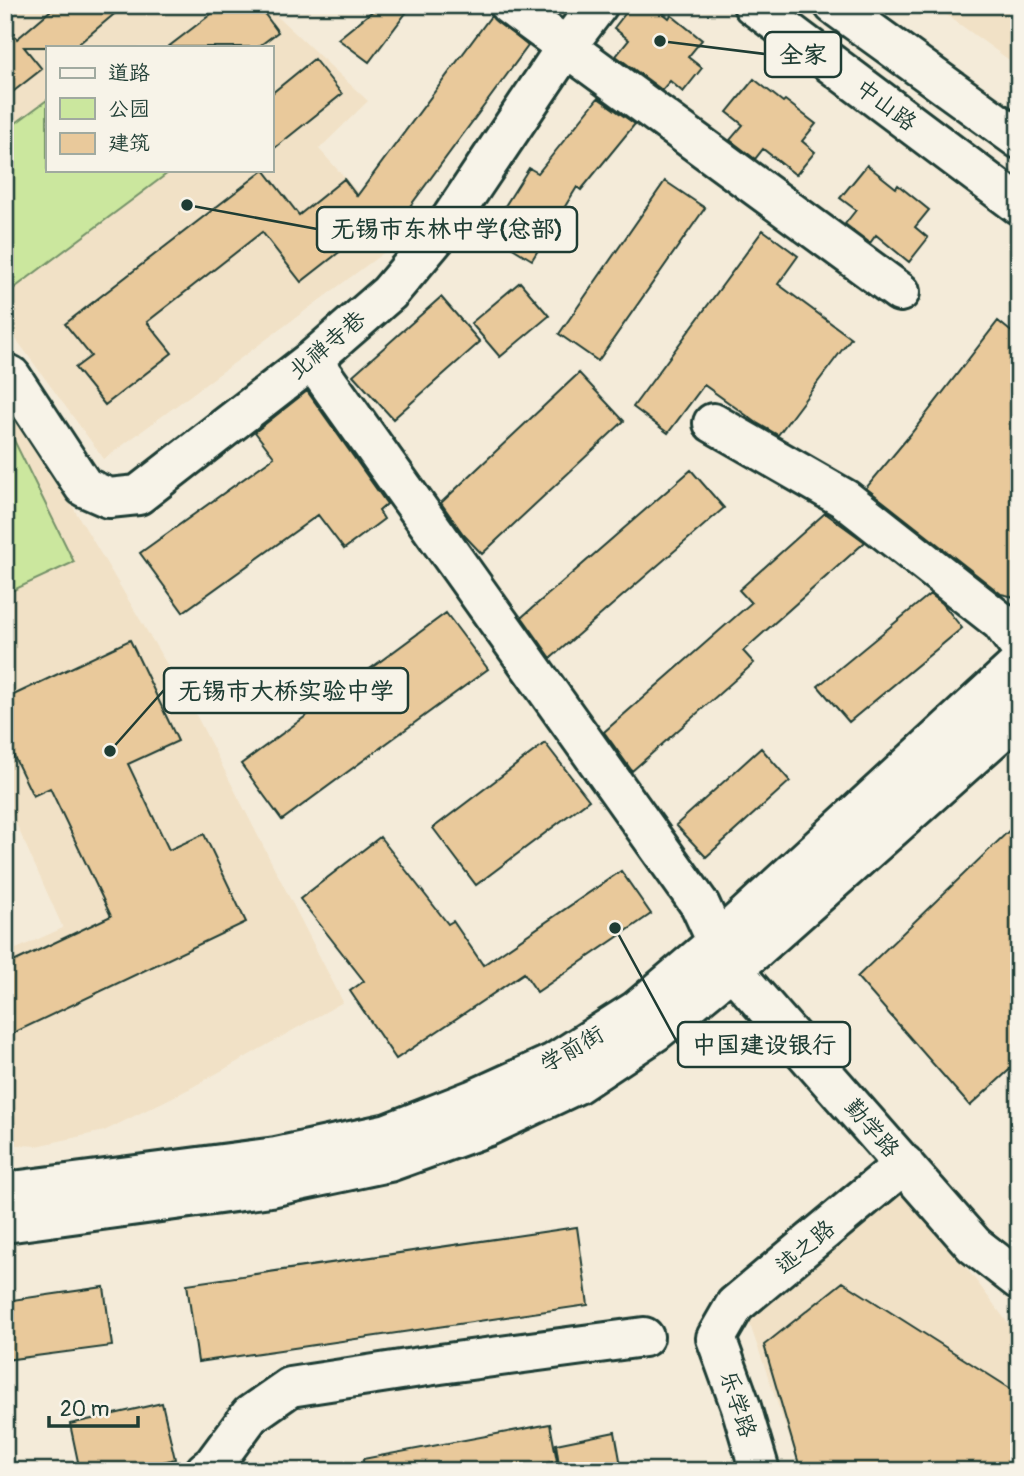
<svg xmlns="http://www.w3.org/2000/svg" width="1024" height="1476" viewBox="0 0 1024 1476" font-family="Pangolin,'LXGW WenKai TC',sans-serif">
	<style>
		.built { fill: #f1e1c6; fill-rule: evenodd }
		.green { fill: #cbe79e; stroke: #759269; stroke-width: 2 }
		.building { fill: #e9c99b; stroke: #1f3d34; stroke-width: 2 }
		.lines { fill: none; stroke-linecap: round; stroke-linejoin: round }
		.minor-casing { stroke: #1f3d34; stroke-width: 44 }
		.major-casing { stroke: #1f3d34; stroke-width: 44 }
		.minor { stroke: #f7f3e8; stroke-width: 38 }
		.major { stroke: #f7f3e8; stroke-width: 38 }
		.labels { text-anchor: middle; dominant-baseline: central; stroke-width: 5; stroke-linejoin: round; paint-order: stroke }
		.street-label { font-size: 23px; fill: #1f3d34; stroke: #f7f3e8 }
		.leader { fill: none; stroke: #1f3d34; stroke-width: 2.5 }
		.callout-dot { fill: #1f3d34; stroke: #f7f3e8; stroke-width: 2.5 }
		.callout { fill: #f7f3e8; stroke: #1f3d34; stroke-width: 2.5 }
		.callout-label { font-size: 24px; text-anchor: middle; font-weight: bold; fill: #1f3d34 }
	</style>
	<rect width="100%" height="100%" fill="#f4ebd9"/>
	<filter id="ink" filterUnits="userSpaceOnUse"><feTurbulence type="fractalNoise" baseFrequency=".0143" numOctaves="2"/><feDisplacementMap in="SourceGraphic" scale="14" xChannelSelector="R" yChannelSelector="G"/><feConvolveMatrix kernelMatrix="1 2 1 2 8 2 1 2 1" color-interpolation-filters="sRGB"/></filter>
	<g filter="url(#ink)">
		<path class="built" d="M21,5H265L368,101L319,149L401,240L104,459L5,324V18ZM47,47H271V170H47Z
			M933,5H1019V67Z
			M7,397L190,703L343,1002L189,1089L104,1131L37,1146L5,1144V954L63,928L5,799V398Z
			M906,1187L1019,1338V1471H801L749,1322Z"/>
		<path class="green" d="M47,100V170H172L5,295V131Z
			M5,422L74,562L5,594Z"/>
		<path class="building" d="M57,5H125L75,47H24L42,69L5,98V24L17,39Z
			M223,5H258L278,32L258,47H168Z
			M380,5H412L369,62L338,39Z
			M632,5H653L669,18L671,15L702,40L688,57L702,68L683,92L670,81L662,90L616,56L629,40L614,28Z
			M491,16L528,46L405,213L397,207L301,282L262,232L147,322L172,353L105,405L75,368L91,356L65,324L264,170L299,215L344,179L357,196Z
			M314,59L342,94L271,151V94Z
			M754,79L783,102L785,100L816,124L802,141L815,152L796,175L763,149L755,159L730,140L743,125L727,112Z
			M598,98L635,124L581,190L577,187L532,260L488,233L529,168L538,173Z
			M867,165L896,188L898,185L929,210L915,227L928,238L909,262L876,235L870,243L845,224L856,210L840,198Z
			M665,181L705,208L598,361L559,334Z
			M763,230L798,256L778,284L851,338L778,435L757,423L704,385L668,433L633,407Z
			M520,282L549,316L500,357L471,323Z
			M441,297L480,342L393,419L353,375Z
			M998,321L1019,338V598L1001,594L866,488L910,435Z
			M579,373L624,421L482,554L463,534L441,503Z
			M307,391L387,504L379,511L384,519L344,549L318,515L183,612L140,553L274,457L255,432Z
			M691,470L724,508L551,658L522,617Z
			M825,513L865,542L743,651L754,663L632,771L604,732L751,603L739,590Z
			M930,594L942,603L962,628L849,722L818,686Z
			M446,613L488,669L282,820L241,764Z
			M130,640L178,741L128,764L169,850L204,834L246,922L5,1037V966L111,916L50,788L33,796L5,738V699Z
			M545,743L589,800L476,885L433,828Z
			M761,748L790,781L706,857L676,825Z
			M1019,821V1061L970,1106L857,977Z
			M380,837L448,924L453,921L483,965L621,871L651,914L537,992L524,973L396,1059L350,991L364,981L300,899Z
			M577,1227L588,1305L198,1362L187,1284Z
			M843,1282L1019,1394V1471H801L764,1345Z
			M104,1287L112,1346L5,1360V1301Z
			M162,1403L175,1459L125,1471H80L70,1424Z
			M550,1424L557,1461L505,1471H364L363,1459Z
			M615,1432L622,1471H560L556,1444Z"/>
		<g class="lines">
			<g class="minor-casing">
				<path id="minor" d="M509,5L900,292
					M312,360L700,905L717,942L732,969L974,1245L1019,1280
					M5,373L11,376L84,487L109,498L138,495L312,360L389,293L448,223L566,47L598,5
					M713,423L845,499L1001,622L1019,646
					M205,1471L213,1465L250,1415L290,1387L440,1364L644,1337
					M760,1471L741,1407L716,1338L735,1305L904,1164"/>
			</g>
			<g class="major-casing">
				<path id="major" d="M753,5L1019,205
					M834,5L1019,139
					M5,1192L276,1157L388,1133L472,1100L554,1063L637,1010L717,942L1019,664
					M5,1223L271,1187L389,1162L486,1127L577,1084L655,1032L753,952L1019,715"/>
			</g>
			<use href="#minor" class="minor"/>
			<use href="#major" class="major"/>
		</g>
	</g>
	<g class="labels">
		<g class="street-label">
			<text transform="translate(886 105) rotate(37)">中山路</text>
			<text transform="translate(327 345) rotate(-40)">北禅寺巷</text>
			<text transform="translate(572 1049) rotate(-30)">学前街</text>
			<text transform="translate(872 1128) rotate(49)">勤学路</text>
			<text transform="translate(805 1247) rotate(-40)">述之路</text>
			<text transform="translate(738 1404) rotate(72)">乐学路</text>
		</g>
	</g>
	<path class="leader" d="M660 41L765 54M187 205L317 229M110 751L164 690M615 928L678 1044"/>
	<g class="callout-dot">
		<circle cx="660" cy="41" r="7"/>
		<circle cx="187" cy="205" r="7"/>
		<circle cx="110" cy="751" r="7"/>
		<circle cx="615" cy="928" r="7"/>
	</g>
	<g class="callout">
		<rect x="765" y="32" width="76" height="45" rx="7"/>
		<rect x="317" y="207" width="260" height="45" rx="7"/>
		<rect x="164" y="668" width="244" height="45" rx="7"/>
		<rect x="678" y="1022" width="172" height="45" rx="7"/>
	</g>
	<g class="callout-label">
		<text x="803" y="63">全家</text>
		<text x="447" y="237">无锡市东林中学(总部)</text>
		<text x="286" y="699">无锡市大桥实验中学</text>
		<text x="764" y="1053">中国建设银行</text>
	</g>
	<rect width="1024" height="1476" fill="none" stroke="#f7f3e8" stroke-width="28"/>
	<rect x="14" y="14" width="996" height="1448" fill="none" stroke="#1f3d34" stroke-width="2.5" filter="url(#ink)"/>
	<rect x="46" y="46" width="228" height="126" fill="#f7f3e8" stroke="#a1aaa0" stroke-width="2"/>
	<rect x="60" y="68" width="35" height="10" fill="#f7f3e8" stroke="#a1aaa0" stroke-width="2"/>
	<text x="108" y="80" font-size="21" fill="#1f3d34">道路</text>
	<rect x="60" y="98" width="35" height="21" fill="#cbe79e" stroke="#a1aaa0" stroke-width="2"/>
	<text x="108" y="116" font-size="21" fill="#1f3d34">公园</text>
	<rect x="60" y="133" width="35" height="21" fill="#e9c99b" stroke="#a1aaa0" stroke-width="2"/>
	<text x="108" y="150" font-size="21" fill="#1f3d34">建筑</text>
	<path d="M49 1416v10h89v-10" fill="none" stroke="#1f3d34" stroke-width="3.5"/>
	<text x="60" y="1416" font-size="21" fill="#1f3d34" stroke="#f7f3e8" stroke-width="5" paint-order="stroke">20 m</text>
</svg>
